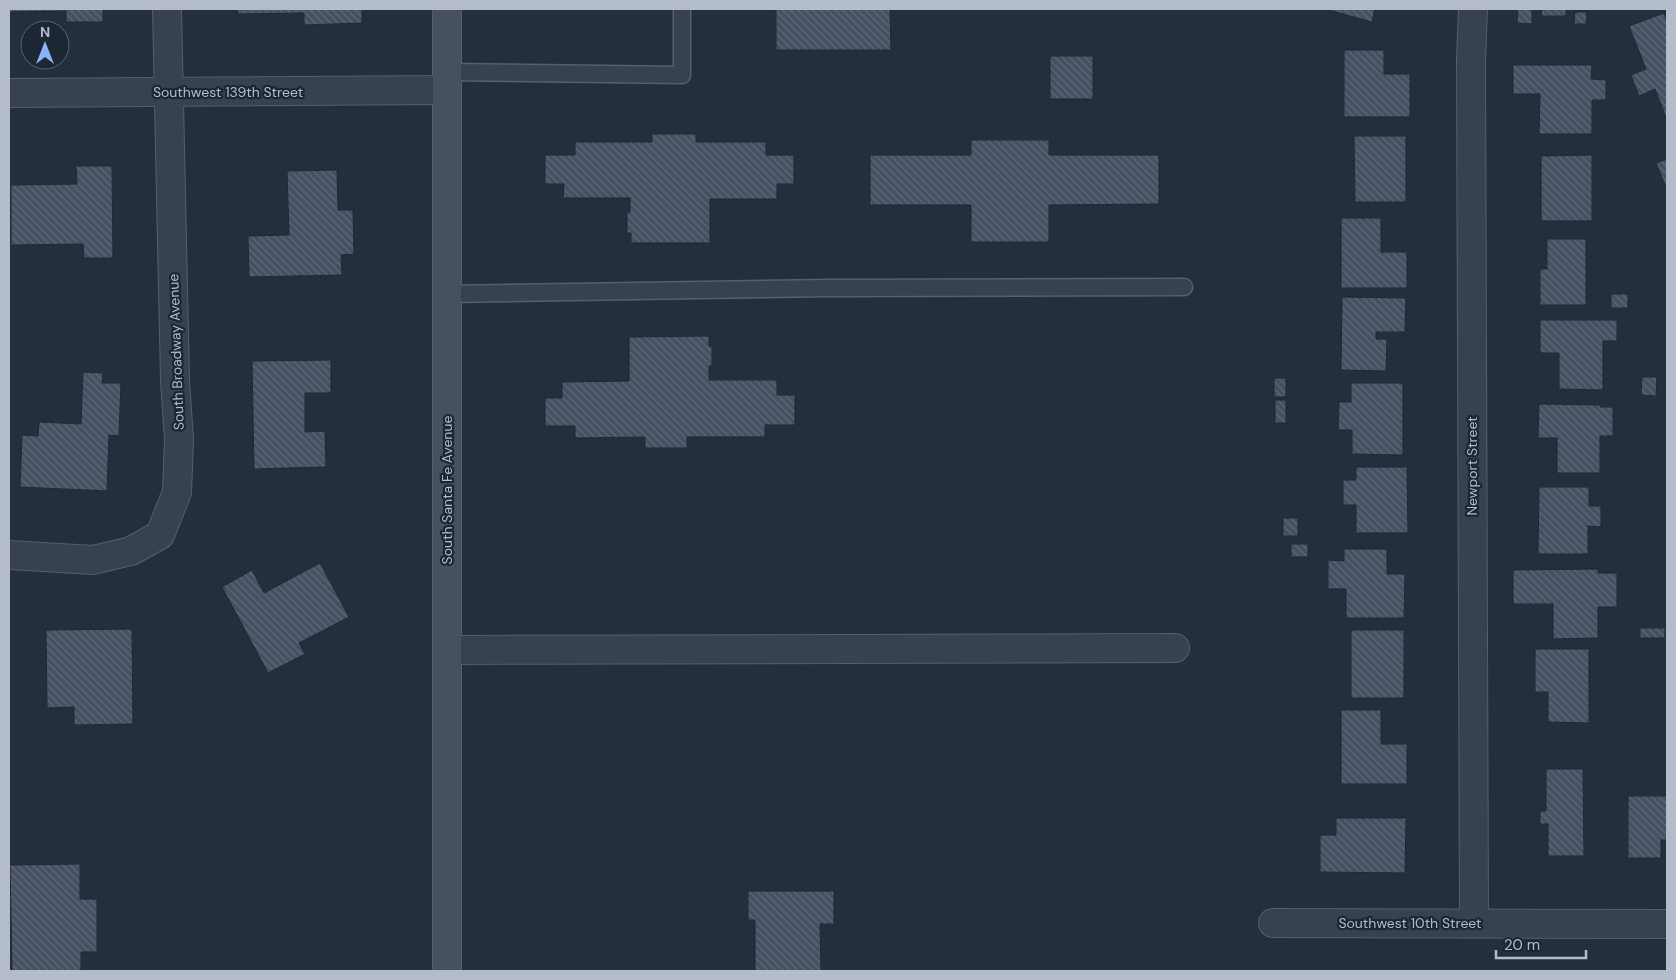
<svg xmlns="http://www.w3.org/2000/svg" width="1676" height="980" viewBox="0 0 1676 980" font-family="'DM Sans',sans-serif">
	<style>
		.building { fill: url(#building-back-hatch); stroke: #1f2835 }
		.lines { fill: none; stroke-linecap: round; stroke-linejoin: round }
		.service-casing { stroke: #565f6c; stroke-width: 19 }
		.minor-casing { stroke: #565f6c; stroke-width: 30 }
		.secondary-casing { stroke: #565f6c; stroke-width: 30 }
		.service { stroke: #38414e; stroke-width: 16 }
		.minor { stroke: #38414e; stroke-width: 28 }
		.secondary { stroke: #465061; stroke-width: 28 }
		.labels { text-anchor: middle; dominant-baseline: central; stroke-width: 4.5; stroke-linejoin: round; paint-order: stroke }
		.street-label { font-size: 14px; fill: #b4bcc9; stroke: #1d2633 }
	</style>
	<defs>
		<pattern id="building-back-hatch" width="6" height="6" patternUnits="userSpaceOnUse" patternTransform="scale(1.25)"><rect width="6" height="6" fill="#455162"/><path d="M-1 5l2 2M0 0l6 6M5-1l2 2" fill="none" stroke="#5d6877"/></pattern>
	</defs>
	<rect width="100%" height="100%" fill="#242f3e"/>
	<path class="building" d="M9,9H103V22H66V11L9,12Z
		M237,9H362V23L304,25V13L238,14Z
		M776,9H890L891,50H776Z
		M1325,9H1375L1372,22Z
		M1518,9H1532V24L1517,23Z
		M1542,9H1566V16H1541Z
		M1575,12H1587L1586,24H1574Z
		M1664,13L1667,21V120L1655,89L1639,96L1631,75L1646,69L1629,26Z
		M1344,50H1384V74H1410V117H1344Z
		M1050,56H1093V99H1050Z
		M1513,65H1592L1591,79L1606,80V100H1592V134H1539L1540,94H1513Z
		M652,134H696V142H766V155H794V184H777V199H710V243H631V233H627V212H630V198H563L564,184H545V155H575V142H652Z
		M1354,136H1406V202H1355Z
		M971,140H1049V155H1159V204L1049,205V242H971V205H870V155H971Z
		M1592,155V221H1541V156Z
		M1667,159V190L1656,163Z
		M76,166H112L113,258H84L83,244L11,245V185L77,184Z
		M337,170L338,210H353L354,254L341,255L342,275L249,277L248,236L289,235L287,171Z
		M1341,218H1381V252H1407V288H1341Z
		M1547,239H1586V305H1540V269H1547Z
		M1611,294H1628V308H1611Z
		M1342,297L1406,298L1405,332H1376V339H1387L1386,371L1341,370Z
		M1540,320H1617V341H1603V390L1559,389V353H1540Z
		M709,336V346H712V366H709V380H777V395H795V425H765V437H687V448H645V437L575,438V426H545V398H562V382L629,381V337Z
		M331,360V393H305V432L325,431L326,467L254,469L252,361Z
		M83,372L103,373L102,383H121L119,436L109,435L107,491L20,487L22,435L38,436L39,422L81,424Z
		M1642,377H1657L1656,396L1641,395Z
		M1274,378H1286V397H1274Z
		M1351,383H1403V455L1352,454V430H1338L1339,402H1351Z
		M1275,400H1286V423H1275Z
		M1539,404L1600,405V407H1613V436H1600V473H1557V438H1538Z
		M1356,467H1407L1408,533H1356V505H1343V480H1356Z
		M1539,487H1589V506H1601V527L1588,526V554H1538Z
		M1283,518H1298V536H1283Z
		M1291,544H1308V557H1291Z
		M1344,549H1387V574H1405L1404,618H1346V589H1328V560L1344,561Z
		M320,563L349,617L299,643L305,654L268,673L222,587L252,570L264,593Z
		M1598,569V573H1617V607H1598V638L1553,639V604H1513V570Z
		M1640,628H1665V638H1640Z
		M132,629L133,724L74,725V707L47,708L46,630Z
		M1351,630H1404V698H1351Z
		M1535,649H1589V723L1548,722V692H1535Z
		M1341,710H1381V744H1407V784H1341Z
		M1546,769H1583L1584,856H1548V824H1540V811H1546Z
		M1628,796H1667V840H1661V858H1628Z
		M1336,818H1406L1405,873L1320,872V835H1336Z
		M80,864V899H97V952H81V971H12L10,865Z
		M748,891H834V924H820L821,971H755V920H748Z"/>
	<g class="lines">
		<g class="service-casing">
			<path id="service" d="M447,72L682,75V9
				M447,294L830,288L1184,287"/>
		</g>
		<g class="minor-casing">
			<path id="minor" d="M1473,9L1471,60L1474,923
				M9,93L447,90
				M9,555L93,560L131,551L160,535L177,492L179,439L175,381L167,9
				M447,650L1175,648
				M1273,923L1667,924"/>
		</g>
		<g class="secondary-casing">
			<path id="secondary" d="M447,9V971"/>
		</g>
		<use href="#service" class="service"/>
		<use href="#minor" class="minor"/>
		<use href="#secondary" class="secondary"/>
	</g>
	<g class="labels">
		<g class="street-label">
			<text x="228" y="92">Southwest 139th Street</text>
			<text transform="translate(176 352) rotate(-92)">South Broadway Avenue</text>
			<text transform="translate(1472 466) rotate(-90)">Newport Street</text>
			<text transform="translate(447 490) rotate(-90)">South Santa Fe Avenue</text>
			<text x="1410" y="923">Southwest 10th Street</text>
		</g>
	</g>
	<rect width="1676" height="980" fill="none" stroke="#b4bcc9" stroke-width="20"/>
	<g transform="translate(45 45)"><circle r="24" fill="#1d2633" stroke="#59626f"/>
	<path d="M0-4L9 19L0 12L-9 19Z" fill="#8ab4f8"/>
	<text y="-8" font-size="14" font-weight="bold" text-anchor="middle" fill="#b4bcc9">N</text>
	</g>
	<path d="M1496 950v8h90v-8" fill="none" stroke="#b4bcc9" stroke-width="2.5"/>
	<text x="1504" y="950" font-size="15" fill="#b4bcc9" stroke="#1d2633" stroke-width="4" paint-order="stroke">20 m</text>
</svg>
